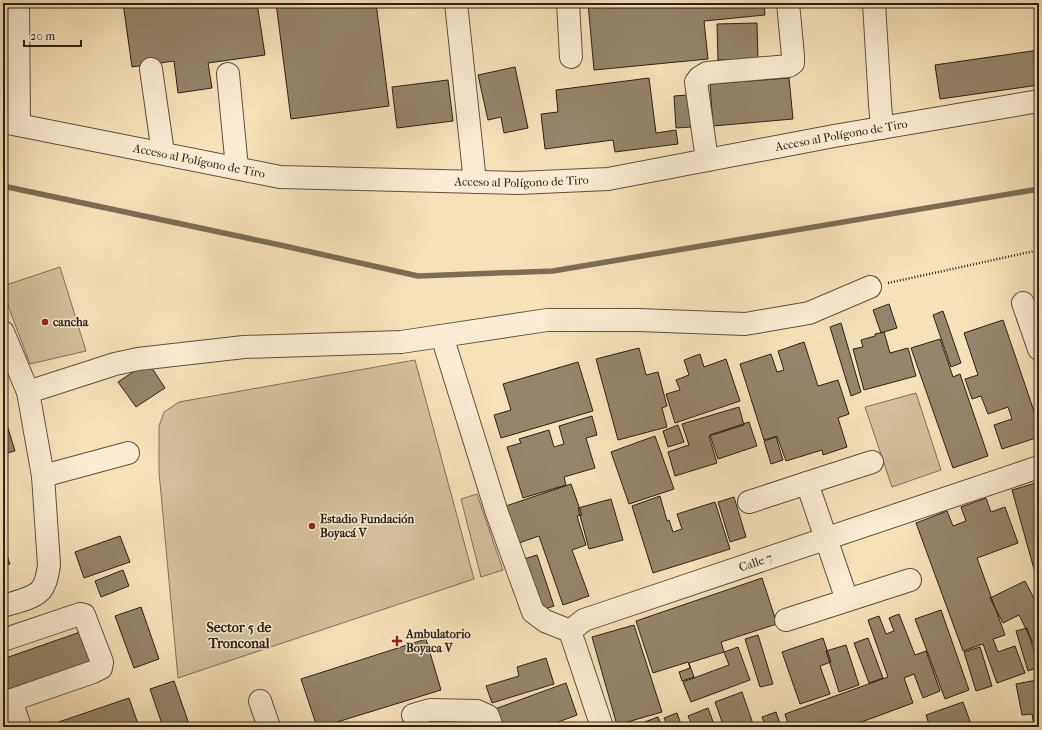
<svg xmlns="http://www.w3.org/2000/svg" width="1042" height="730" viewBox="0 0 1042 730" font-family="'IM FELL French Canon',serif">
	<style>
		.green { fill: #d4c09d; stroke: #807058 }
		.lines { fill: none; stroke-linecap: round; stroke-linejoin: round }
		.stream { stroke: #7c6d55; stroke-width: 5.5 }
		.building { fill: #95856a; stroke: #2b2114 }
		.minor-casing { stroke: #5e513d; stroke-width: 24 }
		.path { stroke: #2b2114; stroke-width: 2.5; stroke-dasharray: 1 2; stroke-linecap: butt }
		.minor { stroke: #faecd2; stroke-width: 22 }
		.poi-dot { fill: #8f2418; stroke: #faecd2; stroke-width: 1.5 }
		.labels { text-anchor: middle; dominant-baseline: central; stroke-width: 3; stroke-linejoin: round; paint-order: stroke }
		.street-label { font-size: 12px; fill: #2b2114; stroke: #faecd2 }
		.poi-label { font-size: 12px; font-weight: bold; fill: #2b2114; stroke: #faecd2; text-anchor: start }
		.quarter-label { font-size: 14px; font-weight: bold; fill: #2b2114; stroke: #faecd2 }
	</style>
	<rect width="100%" height="100%" fill="#f7e1b9"/>
	<filter id="stains"><feTurbulence type="fractalNoise" baseFrequency=".005" numOctaves="4"/><feColorMatrix values="0 0 0 0 .2 0 0 0 0 .09 0 0 0 0 .02 0 0 0 .5 -.17"/></filter>
	<radialGradient id="worn" r=".72"><stop offset=".6" stop-color="#630" stop-opacity="0"/><stop offset="1" stop-color="#630" stop-opacity=".3"/></radialGradient>
	<path class="green" d="M60,267L86,351L30,364L3,292V286Z
		M415,360L474,579L178,678L159,472V426L164,412L179,402Z
		M916,393L941,470L892,487L865,407Z
		M477,494L503,570L481,577L461,499Z"/>
	<g class="lines">
		<path class="stream" d="M3,186L280,245L418,276L553,271L1039,189"/>
	</g>
	<path class="building" d="M123,3H257L265,55L208,63L212,88L178,93L174,61L132,67Z
		M276,3H376L389,106L291,119Z
		M588,3H764L765,15L704,21L708,59L594,70Z
		M757,23L758,59L718,60L717,24Z
		M1039,50V85L940,99L935,65Z
		M515,67L528,128L504,133L501,117L488,120L478,75Z
		M649,78L656,133L676,130L678,144L615,152L613,140L545,149L541,114L558,112L556,90Z
		M789,78L793,119L713,126L710,84Z
		M448,80L453,121L397,128L392,87Z
		M688,95L691,127L676,128L674,96Z
		M889,304L897,328L881,333L873,310Z
		M943,311L961,363L951,367L933,315Z
		M1003,320L1039,426V437L1002,449L994,425L1012,419L1008,407L988,414L981,396L972,399L965,379L978,375L964,333Z
		M841,323L861,392L851,396L830,327Z
		M884,332L890,353L908,348L916,376L864,390L853,349L863,347L861,340L875,336V334Z
		M940,339L953,377L960,374L988,456L953,468L911,348Z
		M804,342L818,386L838,380L849,414L838,418L847,447L823,455L822,450L786,461L777,436L764,440L740,364L771,354L777,372L784,370L778,351Z
		M639,348L646,375L658,372L667,406L662,408L667,427L618,440L596,359Z
		M700,354L704,367L726,359L740,401L675,423L666,394L680,390L676,380L689,375L684,360Z
		M148,362L165,388L136,407L118,382Z
		M578,362L593,411L501,438L494,415L511,410L503,384Z
		M739,407L744,425L709,436L717,463L675,476L668,452L689,445L682,424Z
		M3,412L15,451L3,454Z
		M592,416L597,435L586,438L595,468L564,477L566,485L523,498L507,447L521,443L519,439L549,430L554,447L564,444L559,426Z
		M749,422L757,446L718,459L710,435Z
		M678,425L684,442L668,447L663,431Z
		M655,436L674,489L629,504L611,452Z
		M776,437L783,460L771,464L764,441Z
		M1039,482V587L1012,490Z
		M571,484L582,515L577,516L586,545L572,550L589,596L563,605L539,536L519,543L506,506Z
		M660,496L667,521L669,520L673,532L682,529L677,514L715,502L730,549L653,573L632,506Z
		M734,497L746,537L730,542L718,502Z
		M986,498L991,512L1005,507L1018,543L977,558L1005,635L993,639L998,652L1015,646L1025,673L997,683L983,644L963,651L916,523L947,511L953,526L966,521L961,507Z
		M611,499L623,540L589,549L578,508Z
		M120,536L130,562L84,578L75,552Z
		M3,545L10,564L3,566Z
		M537,555L554,606L542,610L524,559Z
		M123,570L129,586L101,597L95,581Z
		M762,578L777,624L721,642L724,652L689,663L694,677L682,681L679,672L690,668L688,662L653,673L636,621Z
		M1025,581L1037,604L1039,603V655L1019,615L1003,623L990,598Z
		M141,607L159,659L134,668L115,616Z
		M941,610L969,690L945,699L915,619Z
		M899,614L915,655L926,651L940,691L923,698L914,674L904,678L913,703L848,727H808L806,723L795,727H789L785,714L888,677L868,620L879,616L886,634L894,631L889,618Z
		M634,625L662,712L617,725L592,637Z
		M1027,628L1039,667L1028,671L1016,631Z
		M83,631L94,662L3,693V659Z
		M758,635L773,684L760,687L745,639Z
		M823,638L831,662L820,666L830,694L800,704L782,652Z
		M868,638L883,678L869,683L854,643Z
		M426,639L441,690L321,727H317L301,679Z
		M846,645L859,685L839,692L826,651Z
		M738,647L750,680L691,702L683,682L729,665L724,652Z
		M980,647L992,686L976,691L964,652Z
		M546,658L554,684L492,703L486,686L519,676L517,667Z
		M1036,671H1039V727H1034L1032,714L1022,715L1016,684L1037,680Z
		M174,681L190,727H163L150,689Z
		M566,683L577,715L545,727H502L495,709Z
		M742,692L754,727H724L715,702Z
		M129,698L139,727H44Z
		M963,702L972,727H930L926,715Z
		M708,708L715,727H693L688,716Z
		M776,712L781,727H766L762,717Z
		M677,713L682,727H668L664,718Z
		M658,717L662,727H631Z
		M1015,722L1017,727H1004Z"/>
	<g class="lines">
		<g class="minor-casing">
			<g id="minor">
				<path d="M18,3L19,125"/>
				<path d="M456,3L475,182"/>
				<path d="M568,3L571,57"/>
				<path d="M874,3L880,104L882,128"/>
				<path d="M151,69L163,153"/>
				<path d="M228,74L237,168"/>
				<path id="s1" d="M3,122L280,177L518,183L608,179L834,136L1039,101"/>
				<path d="M707,160L696,82L699,78L707,73L789,66L793,63V56L788,3"/>
				<path d="M1023,303L1039,349"/>
				<path d="M3,332L28,392L43,476L49,565C48,573 46,584 41,590C33,599 15,602 3,606"/>
				<path d="M442,336L497,513L533,612L545,621L570,631"/>
				<path d="M28,392L115,364L138,359L244,347L401,342L547,320H638L745,324L809,313L870,287"/>
				<path d="M43,476L128,453"/>
				<path d="M749,502L807,483"/>
				<path d="M847,600L807,483L872,462"/>
				<path d="M786,620L910,580"/>
				<path d="M3,640L80,614L84,615L102,662L101,668L93,672L3,703"/>
				<path d="M11,700L20,727"/>
				<path d="M260,701L269,727"/>
				<path d="M413,715L430,710L477,711L488,716L492,727"/>
				<path id="s2" d="M602,727L570,631L584,620L1039,467"/>
			</g>
		</g>
		<path class="path" d="M888,283L1039,250"/>
		<use href="#minor" class="minor"/>
	</g>
	<g class="poi-dot">
		<circle cx="45" cy="322" r="4"/>
		<circle cx="312" cy="526" r="4"/>
		<path d="M395 635h4v4h4v4h-4v4h-4v-4h-4v-4h4z"/>
	</g>
	<g class="labels">
		<g class="street-label">
			<text stroke="none"><textPath href="#s1" startOffset="848">Acceso al Polígono de Tiro</textPath></text>
			<text stroke="none"><textPath href="#s1" startOffset="200">Acceso al Polígono de Tiro</textPath></text>
			<text stroke="none"><textPath href="#s1" startOffset="524">Acceso al Polígono de Tiro</textPath></text>
			<text stroke="none"><textPath href="#s2" startOffset="300">Calle 7</textPath></text>
		</g>
		<g class="poi-label">
			<text x="53" y="322">cancha</text>
			<text x="320" y="519">Estadio Fundación<tspan x="320" dy="14">Boyacá V</tspan></text>
			<text x="406" y="634">Ambulatorio<tspan x="406" dy="14">Boyaca V</tspan></text>
		</g>
		<g class="quarter-label">
			<text x="239" y="627">Sector 5 de<tspan x="239" dy="16">Tronconal</tspan></text>
		</g>
	</g>
	<rect width="1042" height="730" fill="none" stroke="#f7e1b9" stroke-width="16"/>
	<rect x="4" y="4" width="1034" height="722" fill="none" stroke="#2b2114" stroke-width="2"/>
	<rect x="8" y="8" width="1026" height="714" fill="none" stroke="#2b2114"/>
	<path d="M24 40v6h57v-6" fill="none" stroke="#2b2114" stroke-width="2"/>
	<text x="30" y="40" font-size="12" fill="#2b2114" stroke="#faecd2" stroke-width="3" paint-order="stroke">20 m</text>
	<rect width="100%" height="100%" filter="url(#stains)"/>
	<rect width="100%" height="100%" fill="url(#worn)"/>
</svg>
